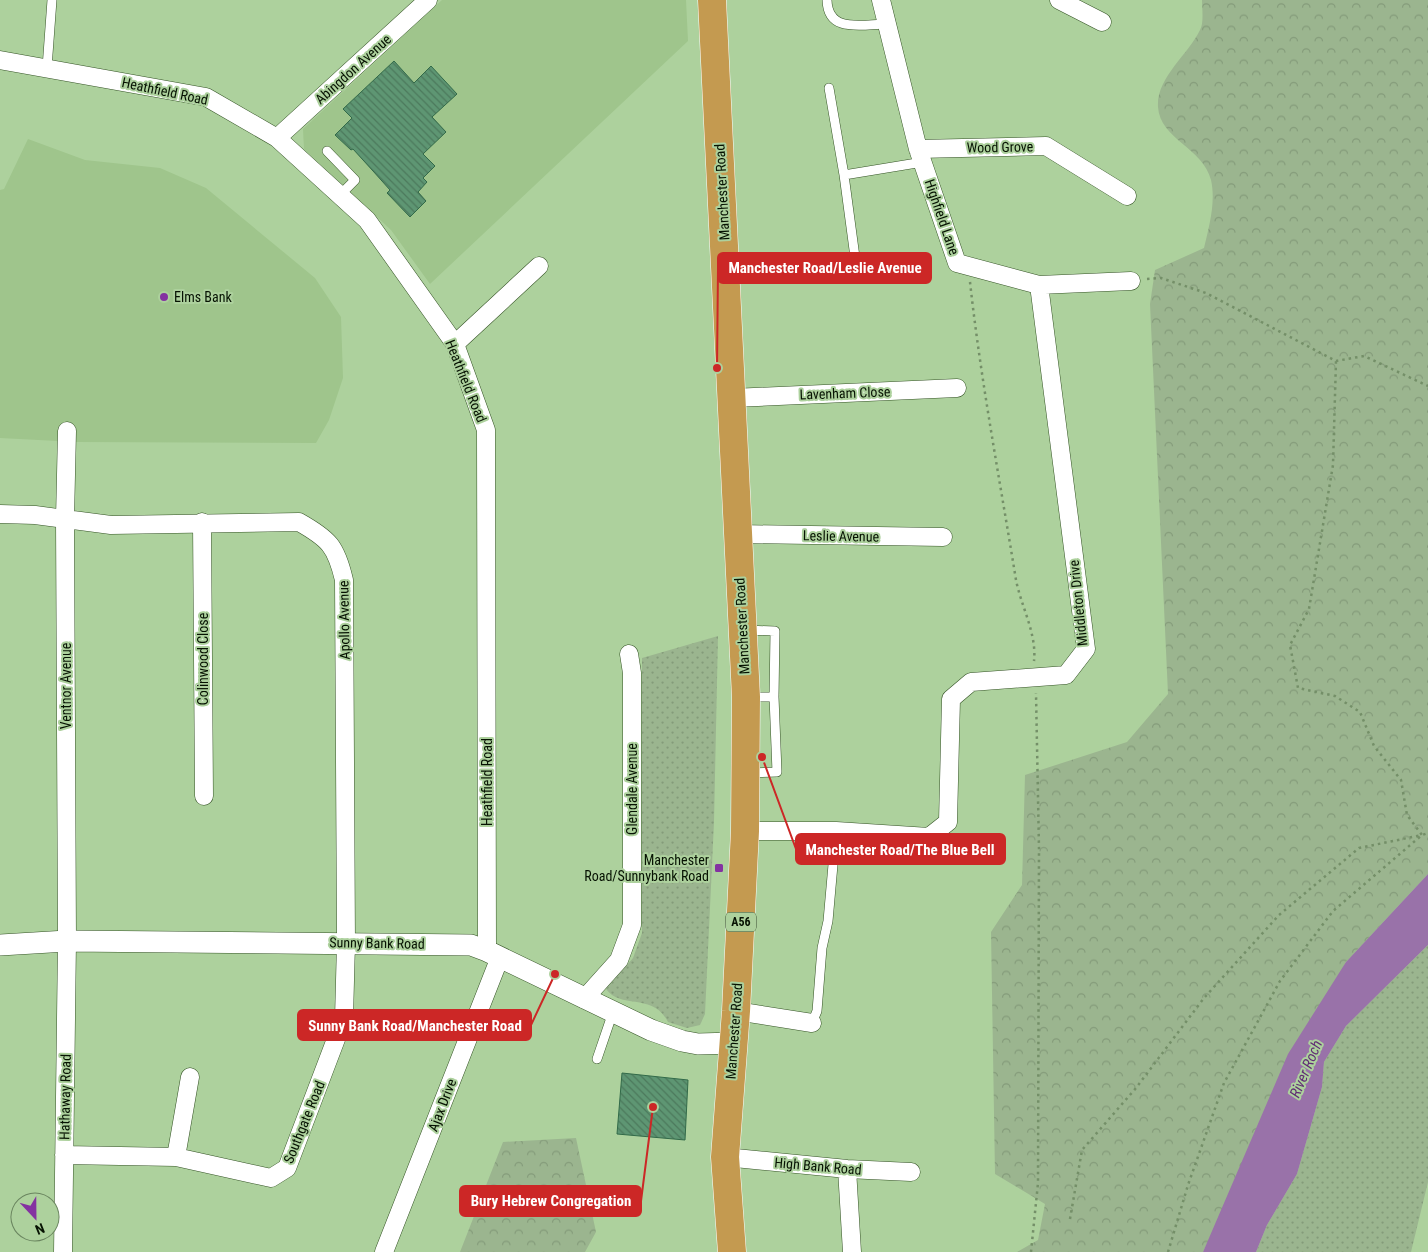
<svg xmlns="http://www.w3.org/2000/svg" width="1428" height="1252" viewBox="0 0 1428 1252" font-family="'Roboto Condensed',sans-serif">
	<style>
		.built { fill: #9fc58c }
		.grass { fill: url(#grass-dots) }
		.forest { fill: url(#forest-crowns) }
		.water { fill: #9972a9 }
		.building { fill: url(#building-back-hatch); stroke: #326a49 }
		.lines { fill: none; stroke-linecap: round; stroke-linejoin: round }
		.service-casing { stroke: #345325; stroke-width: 10 }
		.minor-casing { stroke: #345325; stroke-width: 19 }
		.tertiary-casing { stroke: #345325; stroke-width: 22 }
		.trunk-casing { stroke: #fff; stroke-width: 29 }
		.path { stroke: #748f68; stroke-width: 2.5; stroke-dasharray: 2.5 4; stroke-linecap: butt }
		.service { stroke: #fff; stroke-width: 9 }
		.minor { stroke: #fff; stroke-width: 18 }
		.tertiary { stroke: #fff; stroke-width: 21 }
		.trunk { stroke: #c49a50; stroke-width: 28 }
		.poi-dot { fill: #8432a1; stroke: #add19d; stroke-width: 2 }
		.labels { text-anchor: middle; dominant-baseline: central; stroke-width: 4; stroke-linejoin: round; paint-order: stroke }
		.shield { fill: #add19d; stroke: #384b30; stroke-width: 1 }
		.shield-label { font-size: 12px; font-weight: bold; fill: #061202 }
		.street-label { font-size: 14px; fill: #061202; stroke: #add19d }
		.poi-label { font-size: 14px; fill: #061202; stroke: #add19d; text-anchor: start }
		.water-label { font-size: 15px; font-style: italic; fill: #612e74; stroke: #add19d }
		.leader { fill: none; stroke: #cc2726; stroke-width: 2 }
		.callout-dot { fill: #cc2726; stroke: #add19d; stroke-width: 2 }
		.callout { fill: #cc2726; stroke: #cc2726; stroke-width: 2 }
		.callout-label { font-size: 15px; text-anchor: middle; font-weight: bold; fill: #fff }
	</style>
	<defs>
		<pattern id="grass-dots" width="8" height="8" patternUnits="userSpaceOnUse" patternTransform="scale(1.25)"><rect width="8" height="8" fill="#9bb58f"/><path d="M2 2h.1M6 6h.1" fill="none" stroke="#849b7a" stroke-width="1.8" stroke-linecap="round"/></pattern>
		<pattern id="forest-crowns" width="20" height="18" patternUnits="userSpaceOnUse" patternTransform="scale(1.25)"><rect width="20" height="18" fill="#9bb58f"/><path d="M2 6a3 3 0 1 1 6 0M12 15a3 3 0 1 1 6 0" fill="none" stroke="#849b7a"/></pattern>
		<pattern id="building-back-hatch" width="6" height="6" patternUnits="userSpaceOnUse" patternTransform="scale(1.25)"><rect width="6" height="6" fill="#5e9673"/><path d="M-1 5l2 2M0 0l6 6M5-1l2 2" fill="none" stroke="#4c795c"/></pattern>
	</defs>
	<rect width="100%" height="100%" fill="#add19d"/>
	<path class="built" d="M442,0H686L688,41L430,284L391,230L304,149L303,129Z
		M28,139L85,160L160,168L206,188L315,278L341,317L343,378L329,420L316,443L77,442L0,438V190L4,189Z"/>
	<path class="grass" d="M718,636L714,822L705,1014L700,1025L687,1028L668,1022C653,992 621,1010 606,989L633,958L642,933V658Z
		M1428,945V1182L1411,1252H1256L1267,1225L1297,1174L1322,1087L1324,1062L1346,1026Z"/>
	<path class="forest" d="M1202,0H1428V874L1346,962L1203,1252H1017L1038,1240L1045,1204L995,1174L991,932L1022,885L1025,775L1127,742L1168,694L1150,304L1155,270L1204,248C1209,227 1216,202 1211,180C1203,148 1160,139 1158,107C1156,78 1188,55 1200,30C1204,23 1202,9 1202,0Z
		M576,1138L596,1232L585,1252H460L503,1142Z"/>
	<path class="water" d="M1428,874V945L1346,1026L1324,1062L1322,1087L1297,1174L1267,1225L1256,1252H1203L1288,1054L1346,962Z"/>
	<path class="building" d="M394,61L414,83L431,66L457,94L432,117L446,132L423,154L435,166L423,178L427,182L418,192L426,201L410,217L387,193L390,190L373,171L353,149L351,150L335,135L352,118L343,109Z
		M622,1073L688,1080L685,1140L617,1134Z"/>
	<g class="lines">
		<g class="service-casing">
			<path id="service" d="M827,0C828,34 862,24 887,24
				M47,68L52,0
				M829,88L844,175L923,162
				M327,151L355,180L340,195
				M844,175L857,272
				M745,630L775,631L774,697H748
				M748,773L777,772L774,697
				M812,1023L817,1011L822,948L828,921L836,831
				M597,1059L613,1012"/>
		</g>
		<g class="minor-casing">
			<path id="minor" d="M881,0L918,149L957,263L1039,285L1131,281
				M1059,0L1102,22
				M0,60L206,97L277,138L367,220L455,344L486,430L487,951
				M277,138L428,0
				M918,149L1046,146L1127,196
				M455,344L539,266
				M733,398L957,388
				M0,514L35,515L111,525L299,522C329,539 336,546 344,580L346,943L344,1018L287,1168L271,1178L176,1157L64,1155
				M202,522L204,796
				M738,534L943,537
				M745,831H836L929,837L948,822L951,699L971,682L1066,675L1086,649L1039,285
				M584,999L619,960L632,925V673L629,654
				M736,1011L812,1023
				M176,1157L190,1077
				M725,1157L847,1169L911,1172
				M847,1169L852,1252
				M63,1252L67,941L65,519L67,431
				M384,1252L500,957"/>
		</g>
		<g class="tertiary-casing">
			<path id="tertiary" d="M0,945L67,941L471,945L487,951L651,1030L682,1041L698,1044L734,1043"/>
		</g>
		<g class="trunk-casing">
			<path id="trunk" d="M712,0L746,697L745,831L736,1011L725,1157L732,1252"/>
		</g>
		<path class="path" d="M1147,279L1161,278L1206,293L1336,361L1364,356L1428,386
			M970,282C981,382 1000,481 1016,580C1021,606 1037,634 1034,661
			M1070,1219L1082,1150L1136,1088L1204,998L1279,915L1359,848L1422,835L1407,815L1401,780L1374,746L1360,712L1335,696L1298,688L1290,645L1309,609L1333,465L1336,361
			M1031,1252L1038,1183L1039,849L1036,693
			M1168,1252L1188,1185L1224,1083L1280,981L1333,911L1422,835L1428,833"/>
		<use href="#service" class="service"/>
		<use href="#minor" class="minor"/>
		<use href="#tertiary" class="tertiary"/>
		<use href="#trunk" class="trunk"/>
	</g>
	<g class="poi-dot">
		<circle cx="164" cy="297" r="5"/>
		<rect x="714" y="863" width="10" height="10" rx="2.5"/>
	</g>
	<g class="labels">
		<rect class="shield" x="726" y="912.5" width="30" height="19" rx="4"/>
		<g class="shield-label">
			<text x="741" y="922">A56</text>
		</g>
		<g class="street-label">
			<text transform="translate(353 69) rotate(-42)">Abingdon Avenue</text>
			<text transform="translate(165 91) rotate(12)">Heathfield Road</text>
			<text transform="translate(1000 147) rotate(-1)">Wood Grove</text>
			<text transform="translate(722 192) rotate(-93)">Manchester Road</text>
			<text transform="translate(942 217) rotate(71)">Highfield Lane</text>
			<text transform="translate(466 381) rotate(68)">Heathfield Road</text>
			<text transform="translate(845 393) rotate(-2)">Lavenham Close</text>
			<text transform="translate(841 536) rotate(1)">Leslie Avenue</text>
			<text transform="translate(1078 603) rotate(-96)">Middleton Drive</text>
			<text transform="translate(344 620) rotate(-91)">Apollo Avenue</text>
			<text transform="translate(742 626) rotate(-93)">Manchester Road</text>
			<text transform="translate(203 659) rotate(-90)">Colinwood Close</text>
			<text transform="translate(66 686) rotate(-90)">Ventnor Avenue</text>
			<text transform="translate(487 782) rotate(-90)">Heathfield Road</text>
			<text transform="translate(632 789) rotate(-90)">Glendale Avenue</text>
			<text transform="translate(377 943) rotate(1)">Sunny Bank Road</text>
			<text transform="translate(734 1031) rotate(-86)">Manchester Road</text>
			<text transform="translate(65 1097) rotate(-89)">Hathaway Road</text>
			<text transform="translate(442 1105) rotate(-69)">Ajax Drive</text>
			<text transform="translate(304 1122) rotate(-68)">Southgate Road</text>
			<text transform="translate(818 1166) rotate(5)">High Bank Road</text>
		</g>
		<g class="poi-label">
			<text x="174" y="297">Elms Bank</text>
			<text x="709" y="860" text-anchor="end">Manchester<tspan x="709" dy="16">Road/Sunnybank Road</tspan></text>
		</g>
		<g class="water-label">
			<text transform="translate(1306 1069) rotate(-67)">River Roch</text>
		</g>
	</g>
	<path class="leader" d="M717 368L718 268M762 757L796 849M555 974L531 1025M653 1107L641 1201"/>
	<g class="callout-dot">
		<circle cx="717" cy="368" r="5"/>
		<circle cx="762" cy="757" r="5"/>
		<circle cx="555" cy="974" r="5"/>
		<circle cx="653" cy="1107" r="5"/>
	</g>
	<g class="callout">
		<rect x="718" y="253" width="213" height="30" rx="5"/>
		<rect x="796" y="834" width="209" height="30" rx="5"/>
		<rect x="298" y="1010" width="233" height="30" rx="5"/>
		<rect x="460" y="1186" width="181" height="30" rx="5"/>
	</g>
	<g class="callout-label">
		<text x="825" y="273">Manchester Road/Leslie Avenue</text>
		<text x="900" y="855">Manchester Road/The Blue Bell</text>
		<text x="415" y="1031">Sunny Bank Road/Manchester Road</text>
		<text x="551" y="1206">Bury Hebrew Congregation</text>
	</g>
	<g transform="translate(35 1217) rotate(158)"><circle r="24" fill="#add19d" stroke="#6a855f"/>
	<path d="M0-4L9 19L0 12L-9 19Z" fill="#8432a1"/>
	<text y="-8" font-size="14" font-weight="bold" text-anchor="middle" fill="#061202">N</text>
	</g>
</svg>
